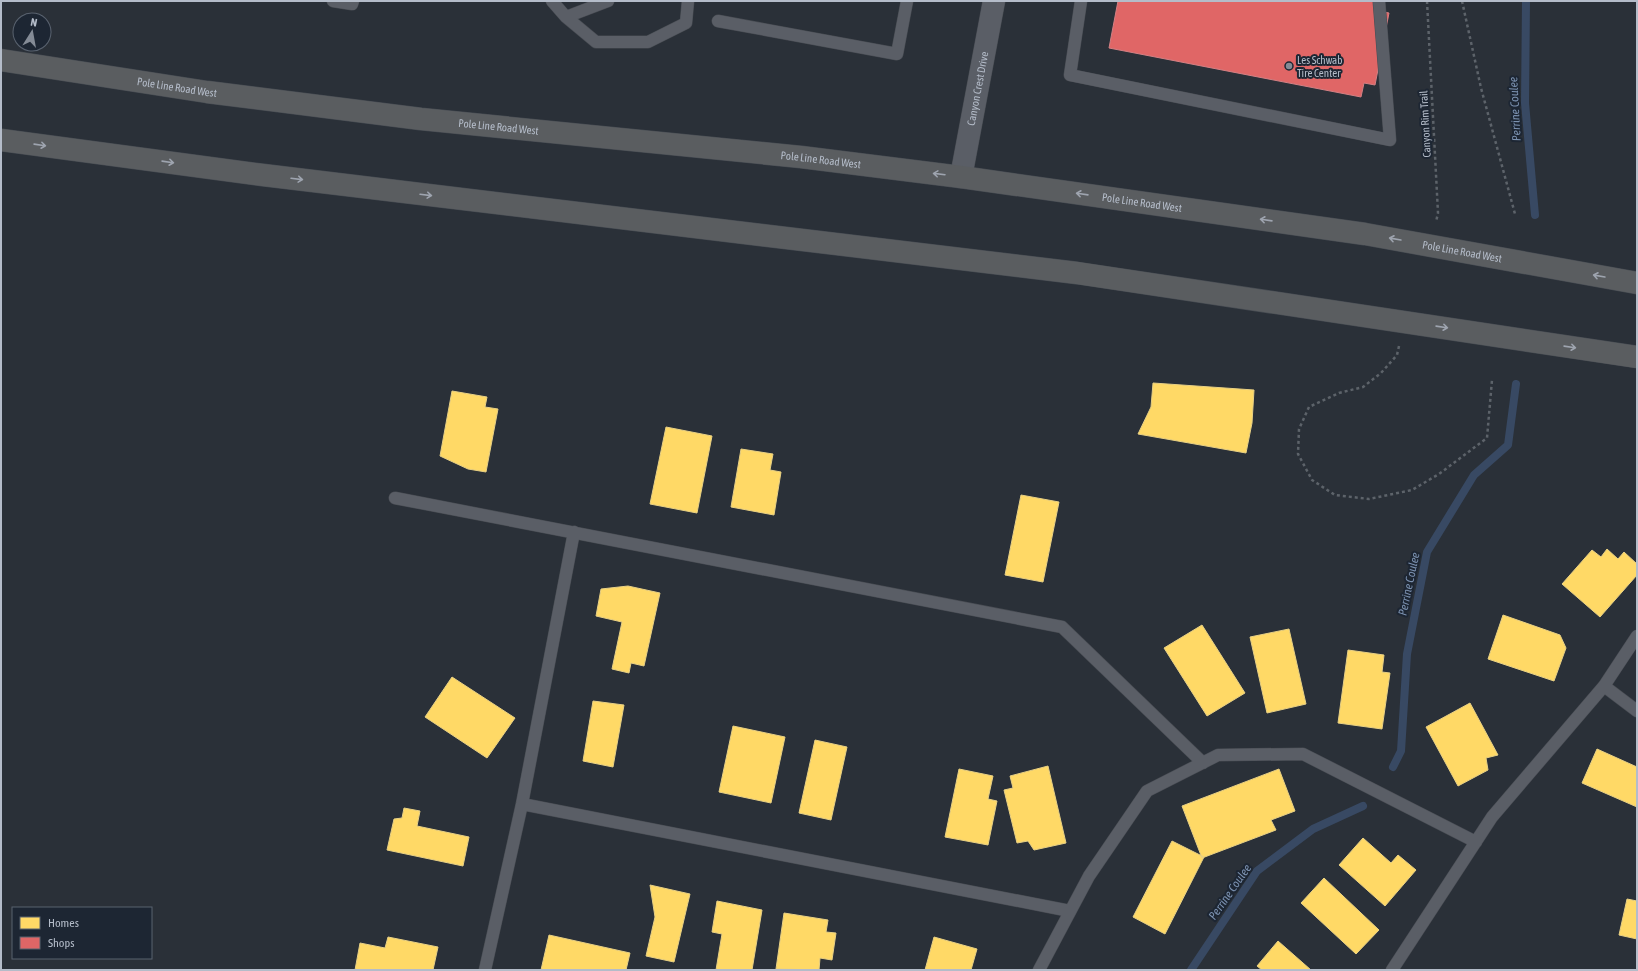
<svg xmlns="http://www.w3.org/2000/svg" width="1638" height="971" viewBox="0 0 1638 971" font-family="'Asap Condensed',sans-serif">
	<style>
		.homes { fill: #ffd966; stroke: #e8d084 }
		.shops { fill: #e06666; stroke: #d38084 }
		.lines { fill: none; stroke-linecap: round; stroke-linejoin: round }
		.stream { stroke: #384963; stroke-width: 8 }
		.lane-casing { stroke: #484c53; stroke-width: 13 }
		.street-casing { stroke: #484c53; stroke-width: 23 }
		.highway-casing { stroke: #474c53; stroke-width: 23 }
		.path { stroke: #5d636a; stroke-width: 2.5; stroke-dasharray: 3 3; stroke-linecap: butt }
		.lane { stroke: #5a5e66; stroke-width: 12 }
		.street { stroke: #5a5e66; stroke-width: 22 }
		.highway { stroke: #5a5d60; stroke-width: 22 }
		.oneway { stroke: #9ea4af }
		.poi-dot { fill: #848b96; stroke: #1d2633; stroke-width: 1.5 }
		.labels { text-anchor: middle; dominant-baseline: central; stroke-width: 4; stroke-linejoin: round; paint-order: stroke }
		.poi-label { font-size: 11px; fill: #b4bcc9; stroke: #1d2633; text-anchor: start }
		.street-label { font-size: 11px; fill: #b4bcc9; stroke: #1d2633 }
		.water-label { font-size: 12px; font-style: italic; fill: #7c92b1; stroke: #1d2633 }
	</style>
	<rect width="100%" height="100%" fill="#2a3038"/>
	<path class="homes" d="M1153,383L1254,390L1252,423L1246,453L1138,434L1151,407Z
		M452,391L487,397L485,407L498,409L486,472L468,469L440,456Z
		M666,427L712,436L697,513L650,504Z
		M741,449L773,454L770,470L781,472L774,515L731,507Z
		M1021,495L1059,502L1043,582L1005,575Z
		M1607,549L1618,559L1624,552L1637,564V575L1600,617L1562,584L1592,550L1601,557Z
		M628,586L660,593L644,666L631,663L629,673L612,669L622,622L596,616L601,589Z
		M1503,615L1560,635L1566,648L1554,681L1488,659Z
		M1202,625L1245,693L1207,716L1164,648Z
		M1289,629L1306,704L1267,713L1250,637Z
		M1348,650L1384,655L1382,672L1390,673L1382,729L1338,723Z
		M452,677L515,718L487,758L425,717Z
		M593,701L624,705L613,767L583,761Z
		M1470,703L1498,755L1486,758L1488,770L1458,786L1426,727Z
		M733,726L785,737L771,803L719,792Z
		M815,740L847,747L831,820L799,813Z
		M1597,749L1637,767V807L1582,783Z
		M1048,766L1066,843L1034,850L1028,841L1017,843L1004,790L1013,788L1010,776Z
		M959,769L993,776L988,799L997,801L988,845L945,837Z
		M1279,769L1295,811L1271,820L1276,830L1202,858L1182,806Z
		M404,808L420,811L417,826L469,837L463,866L387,850L394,819L402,818Z
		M1363,838L1391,863L1398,855L1416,870L1385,906L1339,865Z
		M1172,841L1204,857L1165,934L1133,917Z
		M1324,878L1379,930L1356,954L1301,903Z
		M650,885L690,894L674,962L646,956L655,917Z
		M1627,899L1637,901V939L1619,935Z
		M717,901L762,910L752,970H716L722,934L712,932Z
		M784,913L828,920L826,932L836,933L832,960L820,958L819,970L776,969Z
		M549,935L630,953L626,970H541Z
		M388,937L438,947L433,970H355L360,943L385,948Z
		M934,937L977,949L971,970H925Z
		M1278,941L1311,970H1262L1257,966Z"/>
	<path class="shops" d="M1118,1H1382L1380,11L1389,13L1375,85L1364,83L1361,97L1109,48Z"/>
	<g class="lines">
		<path class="stream" d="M1526,1L1525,103L1535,215
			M1393,767L1401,751L1407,654L1427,552L1474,475L1508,445L1516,384
			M1191,970L1257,871L1313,829L1363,806"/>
		<g class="lane-casing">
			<path id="lane" d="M333,1L352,4L353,1
				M552,1L566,17L596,42H648L686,23L688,1
				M1081,1L1070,75L1390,140L1379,1
				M566,17L608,1
				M718,21L897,54L907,1
				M395,498L1062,627L1203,763
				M1604,686L1637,711
				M522,804L1070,911
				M485,970L522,804L574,532
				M1039,970L1089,876L1147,791L1218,755L1303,754L1476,842
				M1392,970L1492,817L1604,686L1637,636"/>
		</g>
		<g class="street-casing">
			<g id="street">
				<path id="s1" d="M961,177L994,1"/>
			</g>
		</g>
		<g class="highway-casing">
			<g id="highway">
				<path id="s2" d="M1,60L207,92L421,119L801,157L961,177L1365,234L1637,283"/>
				<path d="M1,140L263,175L1077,273L1637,357"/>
			</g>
		</g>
		<path class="path" d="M1427,1L1438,213L1436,222
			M1462,1L1481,88L1515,214
			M1399,346L1397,355L1381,373L1363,387L1339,393L1309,407L1299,429L1298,454L1312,480L1335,495L1369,499L1412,490L1439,474L1487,438L1492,380"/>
		<use href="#lane" class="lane"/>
		<use href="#street" class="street"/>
		<use href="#highway" class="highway"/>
	</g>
	<defs><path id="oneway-shaft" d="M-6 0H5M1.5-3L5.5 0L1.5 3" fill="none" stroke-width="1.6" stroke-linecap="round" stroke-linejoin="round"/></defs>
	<g class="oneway">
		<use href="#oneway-shaft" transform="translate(40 145) rotate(8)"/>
		<use href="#oneway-shaft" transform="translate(168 162) rotate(8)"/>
		<use href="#oneway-shaft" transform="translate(939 174) rotate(-173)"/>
		<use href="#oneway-shaft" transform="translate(297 179) rotate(7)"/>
		<use href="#oneway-shaft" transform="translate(1082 194) rotate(-172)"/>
		<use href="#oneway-shaft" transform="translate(426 195) rotate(7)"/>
		<use href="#oneway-shaft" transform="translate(1266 220) rotate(-172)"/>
		<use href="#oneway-shaft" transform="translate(1395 239) rotate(-170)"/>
		<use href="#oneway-shaft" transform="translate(1599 276) rotate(-170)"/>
		<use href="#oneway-shaft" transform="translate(1442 327) rotate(8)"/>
		<use href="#oneway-shaft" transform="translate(1570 347) rotate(8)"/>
	</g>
	<circle class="poi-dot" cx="1289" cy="66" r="4"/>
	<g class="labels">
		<g class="poi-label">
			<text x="1297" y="60">Les Schwab<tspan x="1297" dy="13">Tire Center</tspan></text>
		</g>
		<g class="street-label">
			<text stroke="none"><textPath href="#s2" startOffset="178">Pole Line Road West</textPath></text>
			<text stroke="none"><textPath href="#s1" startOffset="90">Canyon Crest Drive</textPath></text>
			<text transform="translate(1425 124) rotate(-93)">Canyon Rim Trail</text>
			<text stroke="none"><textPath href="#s2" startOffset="502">Pole Line Road West</textPath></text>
			<text stroke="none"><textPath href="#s2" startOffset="826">Pole Line Road West</textPath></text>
			<text stroke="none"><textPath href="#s2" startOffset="1150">Pole Line Road West</textPath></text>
			<text stroke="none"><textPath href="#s2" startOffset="1474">Pole Line Road West</textPath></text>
		</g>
		<g class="water-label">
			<text transform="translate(1515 109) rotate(-93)">Perrine Coulee</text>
			<text transform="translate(1409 584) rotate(-78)">Perrine Coulee</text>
			<text transform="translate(1230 892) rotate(-55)">Perrine Coulee</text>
		</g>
	</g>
	<rect width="1638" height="971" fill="none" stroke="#b4bcc9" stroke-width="4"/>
	<rect x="12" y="907" width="140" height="52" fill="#1d2633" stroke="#59626f"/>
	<rect x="20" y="917" width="20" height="12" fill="#ffd966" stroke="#59626f"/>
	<text x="48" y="927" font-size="12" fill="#b4bcc9">Homes</text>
	<rect x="20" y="937" width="20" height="12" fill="#e06666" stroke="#59626f"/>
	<text x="48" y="947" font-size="12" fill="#b4bcc9">Shops</text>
	<g transform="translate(32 32) rotate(11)"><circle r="19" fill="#1d2633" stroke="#59626f"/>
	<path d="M0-3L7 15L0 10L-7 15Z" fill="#848b96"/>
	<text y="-6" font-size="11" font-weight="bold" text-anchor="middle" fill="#b4bcc9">N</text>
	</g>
</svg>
